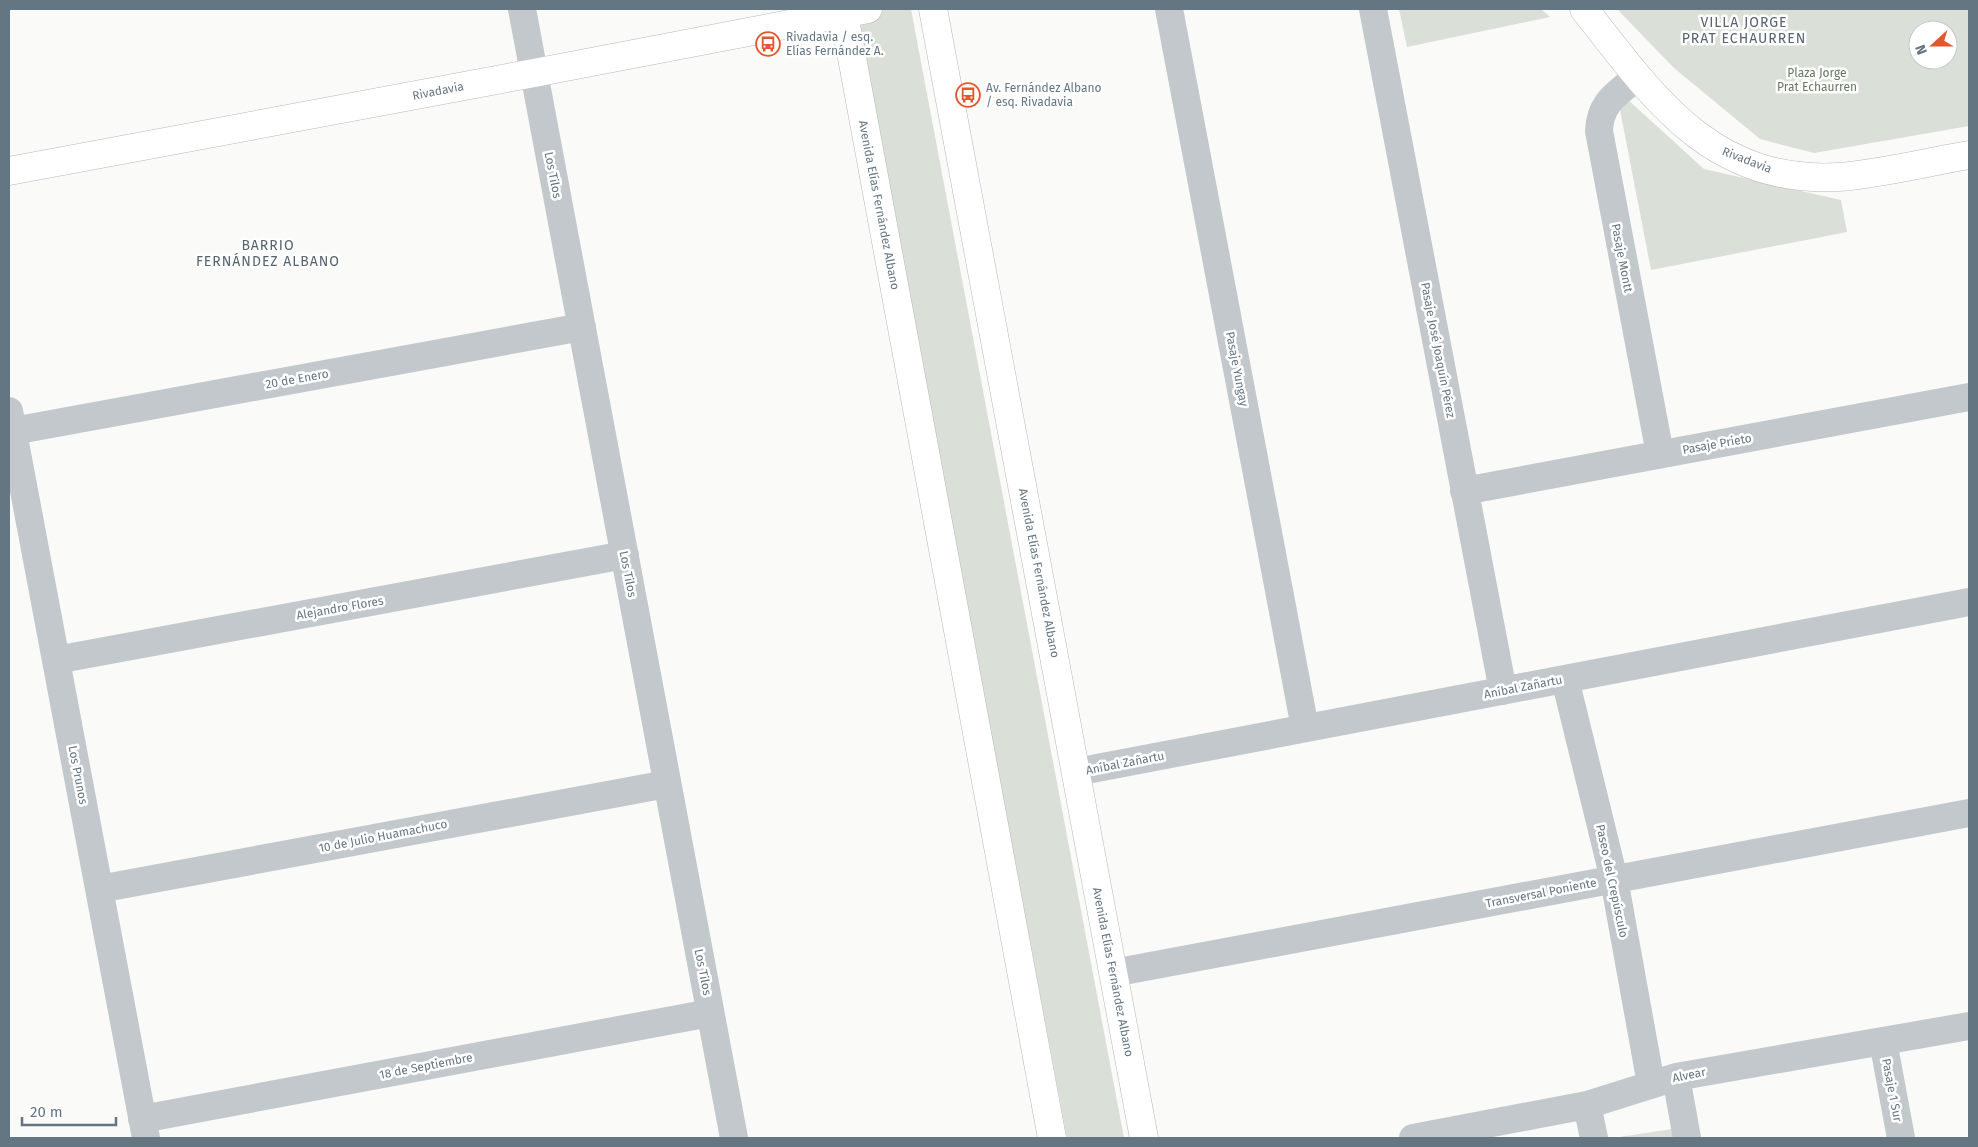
<svg xmlns="http://www.w3.org/2000/svg" width="1978" height="1147" viewBox="0 0 1978 1147" font-family="'Fira Sans',sans-serif">
	<style>
		.green { fill: #dadfd7; fill-rule: evenodd }
		.lines { fill: none; stroke-linecap: round; stroke-linejoin: round }
		.secondary-casing { stroke: #b3babf; stroke-width: 29 }
		.street { stroke: #c3c8cc; stroke-width: 28 }
		.secondary { stroke: #fff; stroke-width: 28 }
		.labels { text-anchor: middle; dominant-baseline: central; stroke-width: 5; stroke-linejoin: round; paint-order: stroke }
		.poi-label { font-size: 12px; fill: #657683; stroke: #fff; text-anchor: start }
		.park-label { font-size: 12px; fill: #687a64; stroke: #fff }
		.street-label { font-size: 12px; fill: #657683; stroke: #fff }
		.neighbourhood-label { font-size: 14px; letter-spacing: 1px; fill: #57646e; stroke: #fff }
	</style>
	<rect width="100%" height="100%" fill="#fafaf8"/>
	<path class="green" d="M855,9H911L1124,1138H1067Z
		M1399,9H1541L1550,17L1407,47Z
		M1617,9H1969V126L1814,153L1760,139L1674,68ZM1918,30H1948V60H1918Z
		M1616,89L1704,169L1841,200L1847,232L1651,270Z
		M1672,1129L1674,1138H1613Z"/>
	<g class="lines">
		<g class="secondary-casing">
			<path id="secondary" d="M843,9L1052,1138
				M933,9L1144,1138
				M1584,9C1653,97 1711,184 1838,177C1880,174 1927,162 1969,155
				M9,171L534,73L868,9"/>
		</g>
		<path class="street" d="M522,9L734,1138
			M1169,9L1305,728
			M1373,9L1503,691
			M1637,77C1617,94 1600,102 1599,131L1660,454
			M9,411L146,1138
			M13,431L582,327
			M1464,491L1969,397
			M56,660L625,555
			M1565,679L1614,879L1651,1084
			M1076,772L1969,602
			M99,889L667,784
			M1113,973L1969,813
			M1883,1041L1901,1138
			M1676,1077L1687,1138
			M1587,1105L1594,1138
			M142,1119L710,1013
			M1413,1138L1587,1105L1676,1077L1969,1026"/>
		<use href="#secondary" class="secondary"/>
	</g>
	<defs>
		<g id="bus-ring" transform="scale(1.25)"><circle r="9.5" fill="#fff" stroke="#e4572e" stroke-width="1.5"/><path d="M-5-6H5V4H4V6H2V4H-2V6H-4V4H-5ZM-3.5-4V0h7V-4ZM-3.5 1.2v1.5H-2V1.2ZM2 1.2v1.5H3.5V1.2Z" fill="#e4572e"/></g>
	</defs>
	<g fill-rule="evenodd">
		<use href="#bus-ring" x="768" y="44"/>
		<use href="#bus-ring" x="968" y="95"/>
	</g>
	<g class="labels">
		<g class="poi-label">
			<text x="786" y="37">Rivadavia / esq.<tspan x="786" dy="14">Elías Fernández A.</tspan></text>
			<text x="986" y="88">Av. Fernández Albano<tspan x="986" dy="14">/ esq. Rivadavia</tspan></text>
		</g>
		<g class="park-label">
			<text x="1817" y="73">Plaza Jorge<tspan x="1817" dy="14">Prat Echaurren</tspan></text>
		</g>
		<g class="street-label">
			<text transform="translate(438 91) rotate(-11)">Rivadavia</text>
			<text transform="translate(1747 160) rotate(21)">Rivadavia</text>
			<text transform="translate(553 175) rotate(79)">Los Tilos</text>
			<text transform="translate(879 205) rotate(79)">Avenida Elías Fernández Albano</text>
			<text transform="translate(1622 258) rotate(79)">Pasaje Montt</text>
			<text transform="translate(1438 350) rotate(79)">Pasaje José Joaquín Pérez</text>
			<text transform="translate(1237 369) rotate(79)">Pasaje Yungay</text>
			<text transform="translate(297 379) rotate(-10)">20 de Enero</text>
			<text transform="translate(1717 444) rotate(-10)">Pasaje Prieto</text>
			<text transform="translate(1039 573) rotate(79)">Avenida Elías Fernández Albano</text>
			<text transform="translate(628 574) rotate(79)">Los Tilos</text>
			<text transform="translate(340 608) rotate(-10)">Alejandro Flores</text>
			<text transform="translate(1523 687) rotate(-11)">Aníbal Zañartu</text>
			<text transform="translate(1125 763) rotate(-11)">Aníbal Zañartu</text>
			<text transform="translate(78 775) rotate(79)">Los Prunos</text>
			<text transform="translate(383 836) rotate(-11)">10 de Julio Huamachuco</text>
			<text transform="translate(1612 881) rotate(78)">Paseo del Crepúsculo</text>
			<text transform="translate(1541 893) rotate(-11)">Transversal Poniente</text>
			<text transform="translate(703 972) rotate(79)">Los Tilos</text>
			<text transform="translate(1113 972) rotate(79)">Avenida Elías Fernández Albano</text>
			<text transform="translate(426 1066) rotate(-11)">18 de Septiembre</text>
			<text transform="translate(1689 1075) rotate(-11)">Alvear</text>
			<text transform="translate(1892 1090) rotate(79)">Pasaje 1 Sur</text>
		</g>
		<g class="neighbourhood-label">
			<text x="1744" y="22">VILLA JORGE<tspan x="1744" dy="16">PRAT ECHAURREN</tspan></text>
			<text x="268" y="245">BARRIO<tspan x="268" dy="16">FERNÁNDEZ ALBANO</tspan></text>
		</g>
	</g>
	<rect width="1978" height="1147" fill="none" stroke="#657683" stroke-width="20"/>
	<g transform="translate(1933 45) rotate(249)"><circle r="24" fill="#ffffff" stroke="#c1c8cd"/>
	<path d="M0-4L9 19L0 12L-9 19Z" fill="#e4572e"/>
	<text y="-8" font-size="14" font-weight="bold" text-anchor="middle" fill="#657683">N</text>
	</g>
	<path d="M22 1117v8h94v-8" fill="none" stroke="#657683" stroke-width="2.5"/>
	<text x="30" y="1117" font-size="15" fill="#657683" stroke="#ffffff" stroke-width="4" paint-order="stroke">20 m</text>
</svg>
